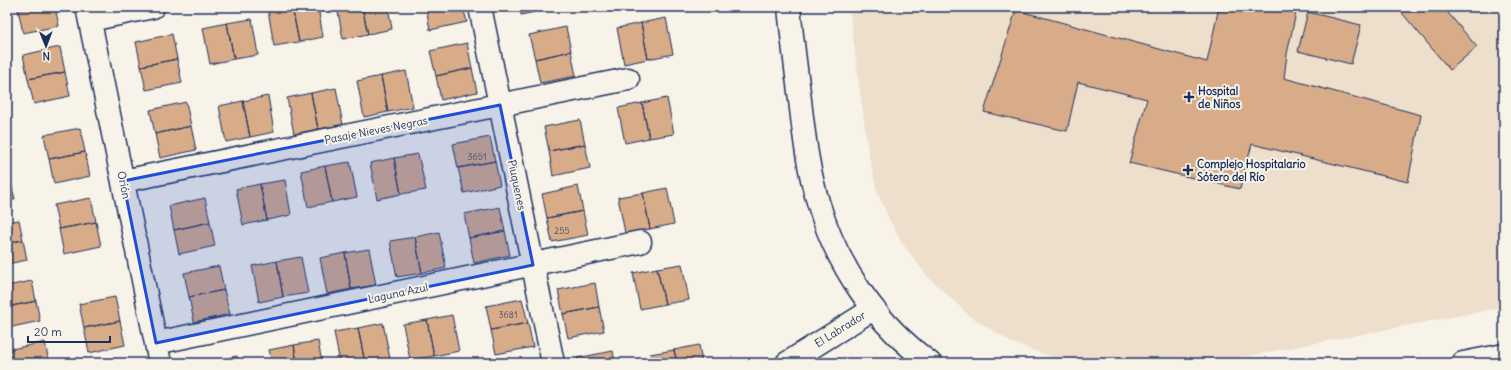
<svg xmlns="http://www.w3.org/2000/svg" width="1511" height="370" viewBox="0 0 1511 370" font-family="Delius,sans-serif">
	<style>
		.built { fill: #eedecc }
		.building { fill: #d8ac89; stroke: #1b2f5e }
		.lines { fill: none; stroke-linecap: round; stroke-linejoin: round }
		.street-casing { stroke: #1b2f5e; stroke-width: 25 }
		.secondary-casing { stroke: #1b2f5e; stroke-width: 25 }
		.street { stroke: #f7f3e8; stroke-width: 22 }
		.secondary { stroke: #f7f3e8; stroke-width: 22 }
		.marked { fill: #1d4ed8; fill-opacity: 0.2; stroke: #1d4ed8; stroke-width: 3; stroke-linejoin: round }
		.poi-dot { fill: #1b2f5e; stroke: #f7f3e8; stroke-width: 1.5 }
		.labels { text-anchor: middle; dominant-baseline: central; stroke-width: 4; stroke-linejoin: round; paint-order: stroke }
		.number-label { font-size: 9px; fill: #4a4e69 }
		.poi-label { font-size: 11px; font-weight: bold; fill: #1b2f5e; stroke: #f7f3e8; text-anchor: start }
		.street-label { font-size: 11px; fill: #1b2f5e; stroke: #f7f3e8 }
	</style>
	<rect width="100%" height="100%" fill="#f7f3e8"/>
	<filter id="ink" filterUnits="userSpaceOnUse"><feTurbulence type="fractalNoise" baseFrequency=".025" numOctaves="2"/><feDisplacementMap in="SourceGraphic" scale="8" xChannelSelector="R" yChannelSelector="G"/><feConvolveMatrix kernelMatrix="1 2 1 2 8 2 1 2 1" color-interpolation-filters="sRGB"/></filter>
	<g filter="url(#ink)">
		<path class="built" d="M849,7H1504V307L1211,363H1081L1059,360L1011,342L969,315L928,277L902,243L890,221L877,191L868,150Z"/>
		<path class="building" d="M30,7H55L59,26L23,33L18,9Z
			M284,7H292L299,42L274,46L268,10Z
			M292,7H318L323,37L299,42Z
			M337,7H362L368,34L343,39Z
			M362,7H388L392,29L368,34Z
			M426,7H463L467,22L430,30Z
			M520,7H557L521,15Z
			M1219,7L1297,8L1287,54L1284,78L1421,115L1408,182L1252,144L1240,189L1129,163L1147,99L1078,82L1067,131L984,112L1016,10L1207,62Z
			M1397,7H1443L1477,47L1450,70Z
			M1308,12L1361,25L1351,64L1298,51Z
			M666,18L673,54L648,59L641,23Z
			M252,19L258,55L234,59L227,23Z
			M227,23L234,59L210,64L203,28Z
			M641,23L648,59L624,64L617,28Z
			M566,27L571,51L535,59L529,35Z
			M172,34L177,59L141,66L136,42Z
			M467,43L472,68L436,76L430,51Z
			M60,47L65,72L28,79L23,55Z
			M571,51L576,76L540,83L535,59Z
			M177,59L182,83L146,90L141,66Z
			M472,68L477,92L441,100L436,76Z
			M406,71L413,107L388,112L381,76Z
			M65,72L70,96L34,104L28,79Z
			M381,76L388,112L364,117L357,81Z
			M336,88L343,125L318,129L311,93Z
			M311,93L318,129L294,134L287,98Z
			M268,96L274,132L250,137L243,101Z
			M667,98L674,134L649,138L642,103Z
			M243,101L250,137L226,142L219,106Z
			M186,102L191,126L155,134L150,110Z
			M642,103L649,138L625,143L618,108Z
			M580,120L585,144L549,151L544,127Z
			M191,126L196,150L160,158L155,134Z
			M80,128L85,152L49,159L44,135Z
			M490,137L495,161L458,168L453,144Z
			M585,144L590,168L553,176L549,151Z
			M85,152L90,176L54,184L49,159Z
			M418,154L426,190L401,194L394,158Z
			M394,158L401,194L377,199L370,163Z
			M495,161L500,185L464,193L458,168Z
			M350,162L357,197L332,202L325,166Z
			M325,166L332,202L308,207L301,171Z
			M10,179L15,199L7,201V180Z
			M285,180L291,215L267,220L260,184Z
			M260,184L267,220L243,225L236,189Z
			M578,186L583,211L547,218L542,194Z
			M667,188L674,224L650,229L643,193Z
			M643,193L650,229L625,233L618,197Z
			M91,198L96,222L59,229L54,205Z
			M205,198L210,222L174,230L169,206Z
			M500,207L505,231L469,238L464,214Z
			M583,211L588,235L552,242L547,218Z
			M19,220L23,240L7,243V222Z
			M96,222L101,246L64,254L59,229Z
			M210,222L215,246L179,254L174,230Z
			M505,231L510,255L474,263L469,238Z
			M439,232L446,268L422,273L415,237Z
			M415,237L422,273L397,277L390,241Z
			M23,240L27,260L7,264V243Z
			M369,249L376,285L351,289L345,253Z
			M345,253L351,289L327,294L320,258Z
			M301,257L308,293L283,297L277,261Z
			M277,261L283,297L259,302L252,266Z
			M682,264L689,300L665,304L657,268Z
			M219,266L224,290L189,297L184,273Z
			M657,268L665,304L640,309L633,273Z
			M32,281L36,301L7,307V286Z
			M595,283L599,307L563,314L558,290Z
			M224,290L230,314L194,322L189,297Z
			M115,297L120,321L84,328L79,304Z
			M522,299L528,323L491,330L486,306Z
			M36,301L40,321L7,328V307Z
			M599,307L604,331L568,338L563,314Z
			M452,315L459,351L434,356L427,320Z
			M427,320L434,356L410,360L403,324Z
			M120,321L125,345L89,353L84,328Z
			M383,323L390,359L365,363L358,328Z
			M528,323L533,347L496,354L491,330Z
			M358,328L365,363H340L334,332Z
			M318,341L322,363H297L294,345Z
			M45,342L49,362L43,363H10L7,350Z
			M294,345L297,363H272L269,350Z
			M699,345L702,363H677L674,350Z
			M674,350L677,363H652L650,354Z
			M613,351L615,363H578L577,358Z
			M237,356L238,363H203Z"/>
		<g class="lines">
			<g class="street-casing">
				<path id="street" d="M87,7L160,363
					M480,7L553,363
					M90,20L153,7
					M123,181L628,79
					M156,343L640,242"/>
			</g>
			<g class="secondary-casing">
				<path id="secondary" d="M789,7C792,38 796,69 800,100C804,135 808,171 819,205C838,268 877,324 930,363
					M787,363L873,309
					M1463,363L1504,355"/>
			</g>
			<use href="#street" class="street"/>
			<use href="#secondary" class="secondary"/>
		</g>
	</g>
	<path class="marked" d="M500,105L533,265L156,343L123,181Z"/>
	<g class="poi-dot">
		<path d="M1187 91h4v4h4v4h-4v4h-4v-4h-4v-4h4z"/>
		<path d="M1186 164h4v4h4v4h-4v4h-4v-4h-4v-4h4z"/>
	</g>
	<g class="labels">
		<g class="number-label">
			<text x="477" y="156">3651</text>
			<text x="562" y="230">255</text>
			<text x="508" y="314">3681</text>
		</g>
		<g class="poi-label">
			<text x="1198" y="91">Hospital<tspan x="1198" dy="13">de Niños</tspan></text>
			<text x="1197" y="164">Complejo Hospitalario<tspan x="1197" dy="13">Sótero del Río</tspan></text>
		</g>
		<g class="street-label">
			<text transform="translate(376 130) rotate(-11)">Pasaje Nieves Negras</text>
			<text transform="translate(124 185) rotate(78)">Orión</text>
			<text transform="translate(517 185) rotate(78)">Piuquenes</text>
			<text transform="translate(398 293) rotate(-12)">Laguna Azul</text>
			<text transform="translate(840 329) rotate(-32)">El Labrador</text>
		</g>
	</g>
	<rect width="1511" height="370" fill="none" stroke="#f7f3e8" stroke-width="24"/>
	<rect x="12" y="12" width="1487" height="346" fill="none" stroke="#1b2f5e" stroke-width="1.5" filter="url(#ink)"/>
	<g transform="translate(46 46) rotate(179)" stroke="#f7f3e8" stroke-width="3" paint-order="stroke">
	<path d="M0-3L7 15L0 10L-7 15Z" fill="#1b2f5e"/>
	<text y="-6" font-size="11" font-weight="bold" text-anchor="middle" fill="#1b2f5e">N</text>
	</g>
	<path d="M28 336v6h82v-6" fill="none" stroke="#1b2f5e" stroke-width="2"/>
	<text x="34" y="336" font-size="12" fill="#1b2f5e" stroke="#f7f3e8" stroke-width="3" paint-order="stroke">20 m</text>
</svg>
